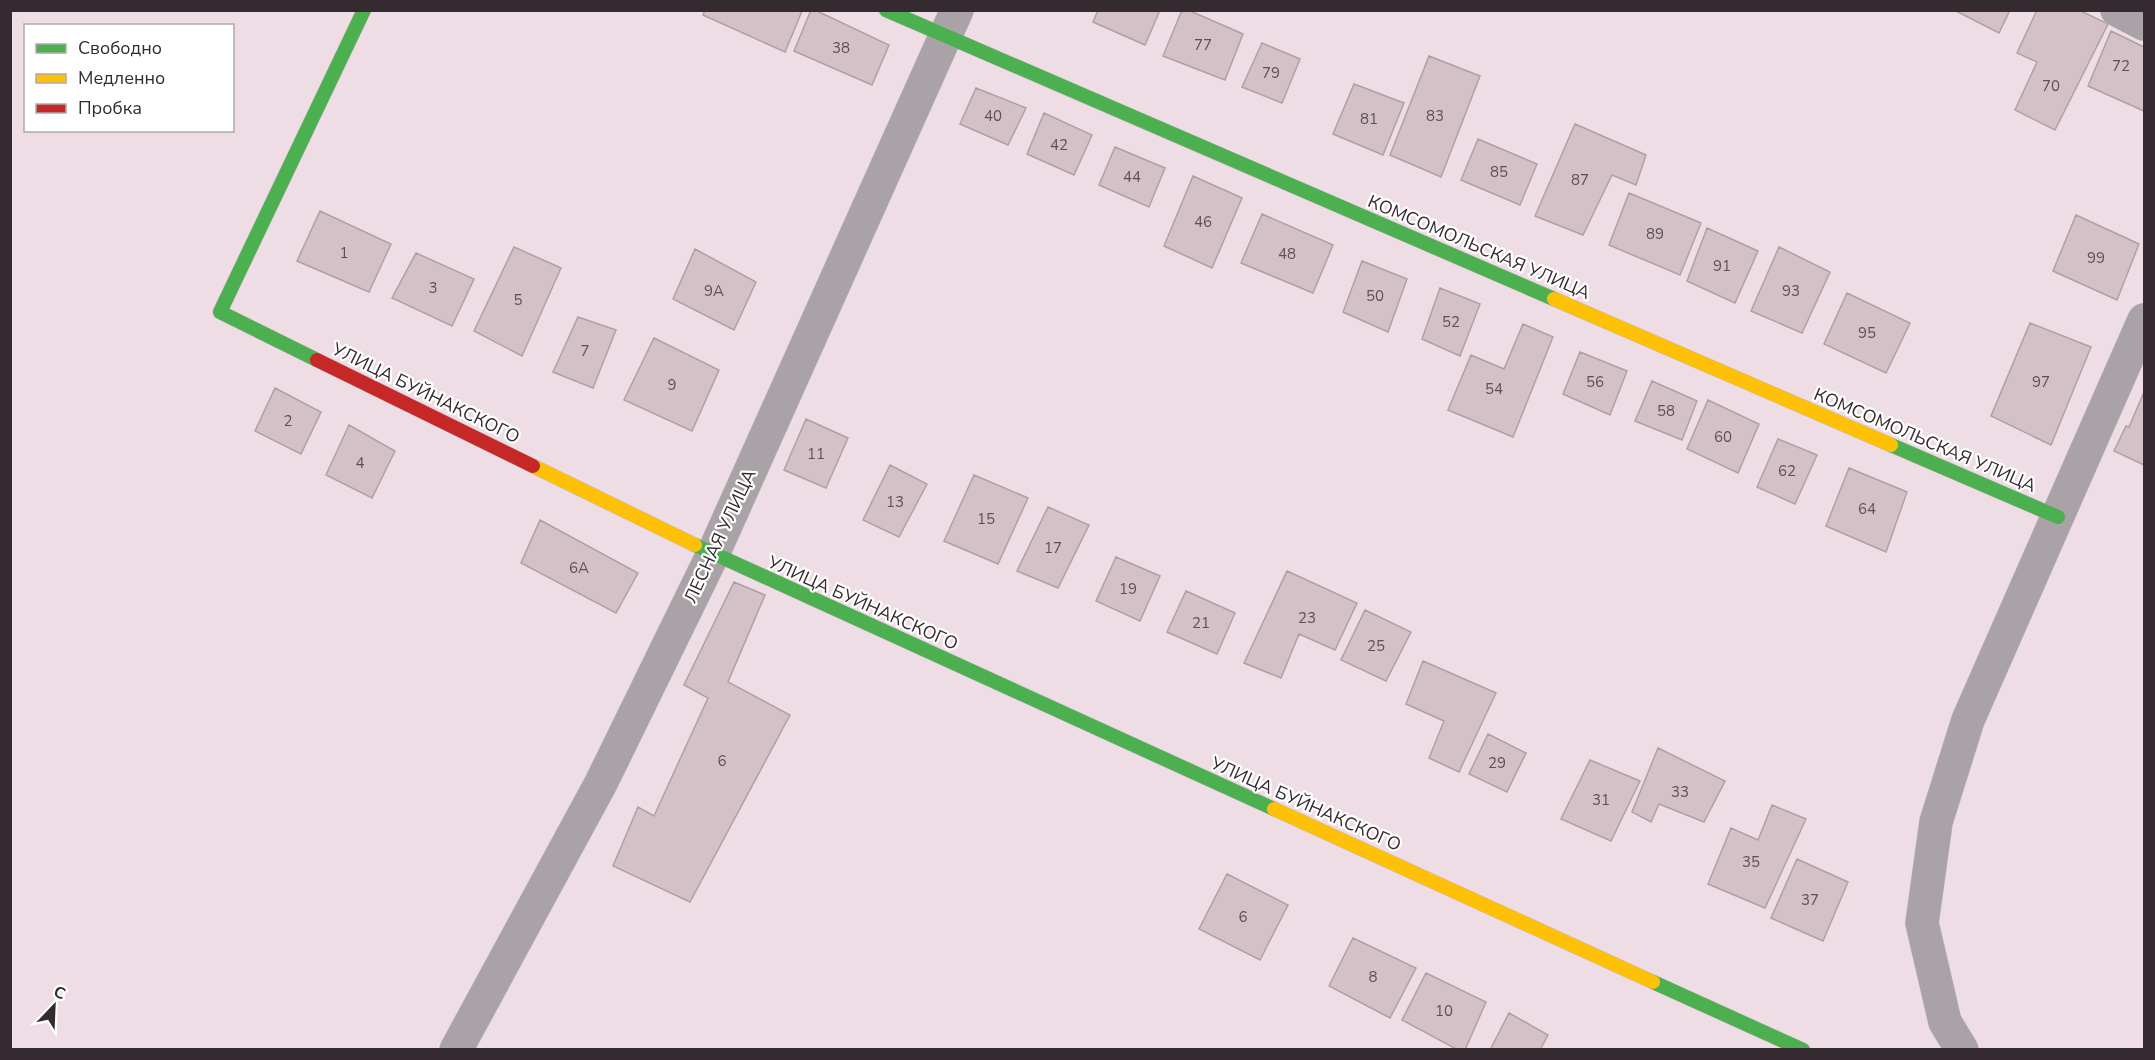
<svg xmlns="http://www.w3.org/2000/svg" width="2155" height="1060" viewBox="0 0 2155 1060" font-family="'Nunito Sans',sans-serif">
	<style>
		.building { fill: #d4c1c7; stroke: #aea0a5; stroke-width: 1.5 }
		.lines { fill: none; stroke-linecap: round; stroke-linejoin: round }
		.street-casing { stroke: #c7bbc1; stroke-width: 34 }
		.fast-casing { stroke: #c7bbc1; stroke-width: 15 }
		.slow-casing { stroke: #c7bbc1; stroke-width: 15 }
		.jam-casing { stroke: #c7bbc1; stroke-width: 15 }
		.street { stroke: #a9a2a6; stroke-width: 33 }
		.fast { stroke: #4caf50; stroke-width: 14 }
		.slow { stroke: #ffc107; stroke-width: 14 }
		.jam { stroke: #c62828; stroke-width: 14 }
		.labels { text-anchor: middle; dominant-baseline: central; stroke-width: 4.5; stroke-linejoin: round; paint-order: stroke }
		.number-label { font-size: 15px; fill: #5d5055 }
		.street-label { font-size: 18px; fill: #352a2f; stroke: #fff }
	</style>
	<rect width="100%" height="100%" fill="#eedde5"/>
	<path class="building" d="M705,10H800L802,11L785,52L703,15Z
		M811,10H815L889,45L872,85L794,51Z
		M1098,10H1160L1145,45L1093,22Z
		M1182,10H1188L1243,34L1225,80L1163,56Z
		M1954,10H2010L1999,33Z
		M2037,10H2079L2108,24L2055,130L2015,110L2037,62L2017,53Z
		M2111,31L2144,47V111L2088,86Z
		M1262,43L1300,59L1282,103L1242,87Z
		M1429,56L1480,76L1441,177L1390,155Z
		M1354,84L1404,103L1383,155L1333,134Z
		M976,88L1026,108L1008,145L960,124Z
		M1044,113L1092,135L1074,175L1027,154Z
		M1575,124L1646,155L1636,185L1612,175L1583,235L1535,216Z
		M1478,139L1537,164L1520,205L1461,180Z
		M1115,147L1165,168L1149,207L1099,185Z
		M1193,176L1242,198L1212,268L1164,246Z
		M1629,193L1701,223L1680,275L1609,245Z
		M320,211L391,244L369,292L297,261Z
		M1262,214L1333,245L1313,293L1241,263Z
		M2076,215L2139,244L2117,300L2053,271Z
		M1707,228L1758,251L1735,303L1687,281Z
		M514,247L561,268L522,356L474,331Z
		M1779,247L1830,272L1802,333L1751,311Z
		M695,249L756,282L734,330L673,299Z
		M416,253L474,279L452,326L392,298Z
		M1362,261L1407,279L1388,332L1343,312Z
		M1440,288L1480,304L1460,356L1422,339Z
		M1847,293L1910,323L1886,373L1824,344Z
		M578,317L616,330L593,388L553,372Z
		M2030,323L2091,347L2051,445L1991,416Z
		M1523,324L1553,337L1513,437L1448,410L1471,355L1504,369Z
		M654,338L719,370L692,431L624,400Z
		M1580,352L1627,371L1610,415L1563,394Z
		M1652,381L1697,401L1682,440L1635,421Z
		M275,388L321,412L301,454L255,431Z
		M2144,392V465L2114,451L2126,426L2129,427Z
		M1708,400L1759,424L1738,473L1687,449Z
		M806,419L848,438L826,488L784,470Z
		M349,425L395,451L372,498L326,475Z
		M1778,439L1817,455L1795,504L1757,487Z
		M890,465L927,484L899,537L863,520Z
		M1849,468L1907,492L1886,552L1826,526Z
		M974,475L1028,498L998,564L944,541Z
		M1048,507L1089,525L1058,588L1017,571Z
		M540,520L638,573L616,613L521,563Z
		M1116,557L1160,576L1140,621L1096,601Z
		M1287,571L1357,603L1335,650L1299,634L1281,678L1244,663Z
		M734,582L765,595L728,682L790,715L690,902L613,866L638,807L654,816L708,698L684,685Z
		M1186,591L1235,613L1217,654L1167,632Z
		M1365,610L1411,632L1386,681L1341,660Z
		M1423,661L1496,693L1459,772L1429,758L1444,721L1406,704Z
		M1488,734L1526,753L1507,792L1469,774Z
		M1658,748L1725,781L1704,822L1659,804L1651,822L1632,812Z
		M1590,760L1640,781L1611,841L1561,819Z
		M1772,805L1806,819L1765,908L1708,884L1731,828L1758,840Z
		M1797,859L1848,882L1823,941L1771,918Z
		M1227,874L1288,905L1260,960L1199,929Z
		M1353,938L1416,968L1390,1018L1329,986Z
		M1426,973L1486,1002L1465,1050H1458L1402,1020Z
		M1509,1013L1548,1035L1540,1050H1490Z"/>
	<g class="lines">
		<g class="street-casing">
			<path id="street" d="M2117,10L2144,24
				M456,1050L601,783L713,554L957,10
				M1962,1050L1945,1022L1922,923L1936,822L1968,720L2144,320"/>
		</g>
		<g class="fast-casing">
			<path id="fast" d="M886,10L1554,299
				M317,360L220,312L364,10
				M1891,445L2058,517
				M695,545L1274,809
				M1653,982L1803,1050"/>
		</g>
		<g class="slow-casing">
			<path id="slow" d="M1554,299L1891,445
				M533,466L695,545
				M1274,809L1653,982"/>
		</g>
		<g class="jam-casing">
			<path id="jam" d="M317,360L533,466"/>
		</g>
		<use href="#street" class="street"/>
		<use href="#fast" class="fast"/>
		<use href="#slow" class="slow"/>
		<use href="#jam" class="jam"/>
	</g>
	<g class="labels">
		<g class="number-label">
			<text x="1203" y="45">77</text>
			<text x="841" y="48">38</text>
			<text x="2121" y="66">72</text>
			<text x="1271" y="73">79</text>
			<text x="2051" y="86">70</text>
			<text x="993" y="116">40</text>
			<text x="1435" y="116">83</text>
			<text x="1369" y="119">81</text>
			<text x="1059" y="145">42</text>
			<text x="1499" y="172">85</text>
			<text x="1132" y="177">44</text>
			<text x="1580" y="180">87</text>
			<text x="1203" y="222">46</text>
			<text x="1655" y="234">89</text>
			<text x="344" y="253">1</text>
			<text x="1287" y="254">48</text>
			<text x="2096" y="258">99</text>
			<text x="1722" y="266">91</text>
			<text x="433" y="288">3</text>
			<text x="714" y="291">9А</text>
			<text x="1791" y="291">93</text>
			<text x="1375" y="296">50</text>
			<text x="518" y="300">5</text>
			<text x="1451" y="322">52</text>
			<text x="1867" y="333">95</text>
			<text x="585" y="351">7</text>
			<text x="1595" y="382">56</text>
			<text x="2041" y="382">97</text>
			<text x="672" y="385">9</text>
			<text x="1494" y="389">54</text>
			<text x="1666" y="411">58</text>
			<text x="288" y="421">2</text>
			<text x="1723" y="437">60</text>
			<text x="816" y="454">11</text>
			<text x="360" y="463">4</text>
			<text x="1787" y="471">62</text>
			<text x="895" y="502">13</text>
			<text x="1867" y="509">64</text>
			<text x="986" y="519">15</text>
			<text x="1053" y="548">17</text>
			<text x="579" y="568">6А</text>
			<text x="1128" y="589">19</text>
			<text x="1307" y="618">23</text>
			<text x="1201" y="623">21</text>
			<text x="1376" y="646">25</text>
			<text x="722" y="761">6</text>
			<text x="1497" y="763">29</text>
			<text x="1680" y="792">33</text>
			<text x="1601" y="800">31</text>
			<text x="1751" y="862">35</text>
			<text x="1810" y="900">37</text>
			<text x="1243" y="917">6</text>
			<text x="1373" y="977">8</text>
			<text x="1444" y="1011">10</text>
		</g>
		<g class="street-label">
			<text transform="translate(1479 247) rotate(23)">КОМСОМОЛЬСКАЯ УЛИЦА</text>
			<text transform="translate(426 393) rotate(26)">УЛИЦА БУЙНАКСКОГО</text>
			<text transform="translate(1925 440) rotate(23)">КОМСОМОЛЬСКАЯ УЛИЦА</text>
			<text transform="translate(720 536) rotate(-65)">ЛЕСНАЯ УЛИЦА</text>
			<text transform="translate(863 603) rotate(24)">УЛИЦА БУЙНАКСКОГО</text>
			<text transform="translate(1306 804) rotate(24)">УЛИЦА БУЙНАКСКОГО</text>
		</g>
	</g>
	<rect width="2155" height="1060" fill="none" stroke="#352a2f" stroke-width="24"/>
	<rect x="24" y="24" width="210" height="108" fill="#ffffff" stroke="#aeaaac" stroke-width="1.5"/>
	<rect x="36" y="44" width="30" height="9" fill="#4caf50" stroke="#aeaaac" stroke-width="1.5"/>
	<text x="78" y="54" font-size="18" fill="#352a2f">Свободно</text>
	<rect x="36" y="74" width="30" height="9" fill="#ffc107" stroke="#aeaaac" stroke-width="1.5"/>
	<text x="78" y="84" font-size="18" fill="#352a2f">Медленно</text>
	<rect x="36" y="104" width="30" height="9" fill="#c62828" stroke="#aeaaac" stroke-width="1.5"/>
	<text x="78" y="114" font-size="18" fill="#352a2f">Пробка</text>
	<g transform="translate(54 1006) rotate(23)" stroke="#ffffff" stroke-width="4.5" paint-order="stroke">
	<path d="M0-4.5L10 22L0 15L-10 22Z" fill="#352a2f"/>
	<text y="-9" font-size="16" font-weight="bold" text-anchor="middle" fill="#352a2f">С</text>
	</g>
</svg>
